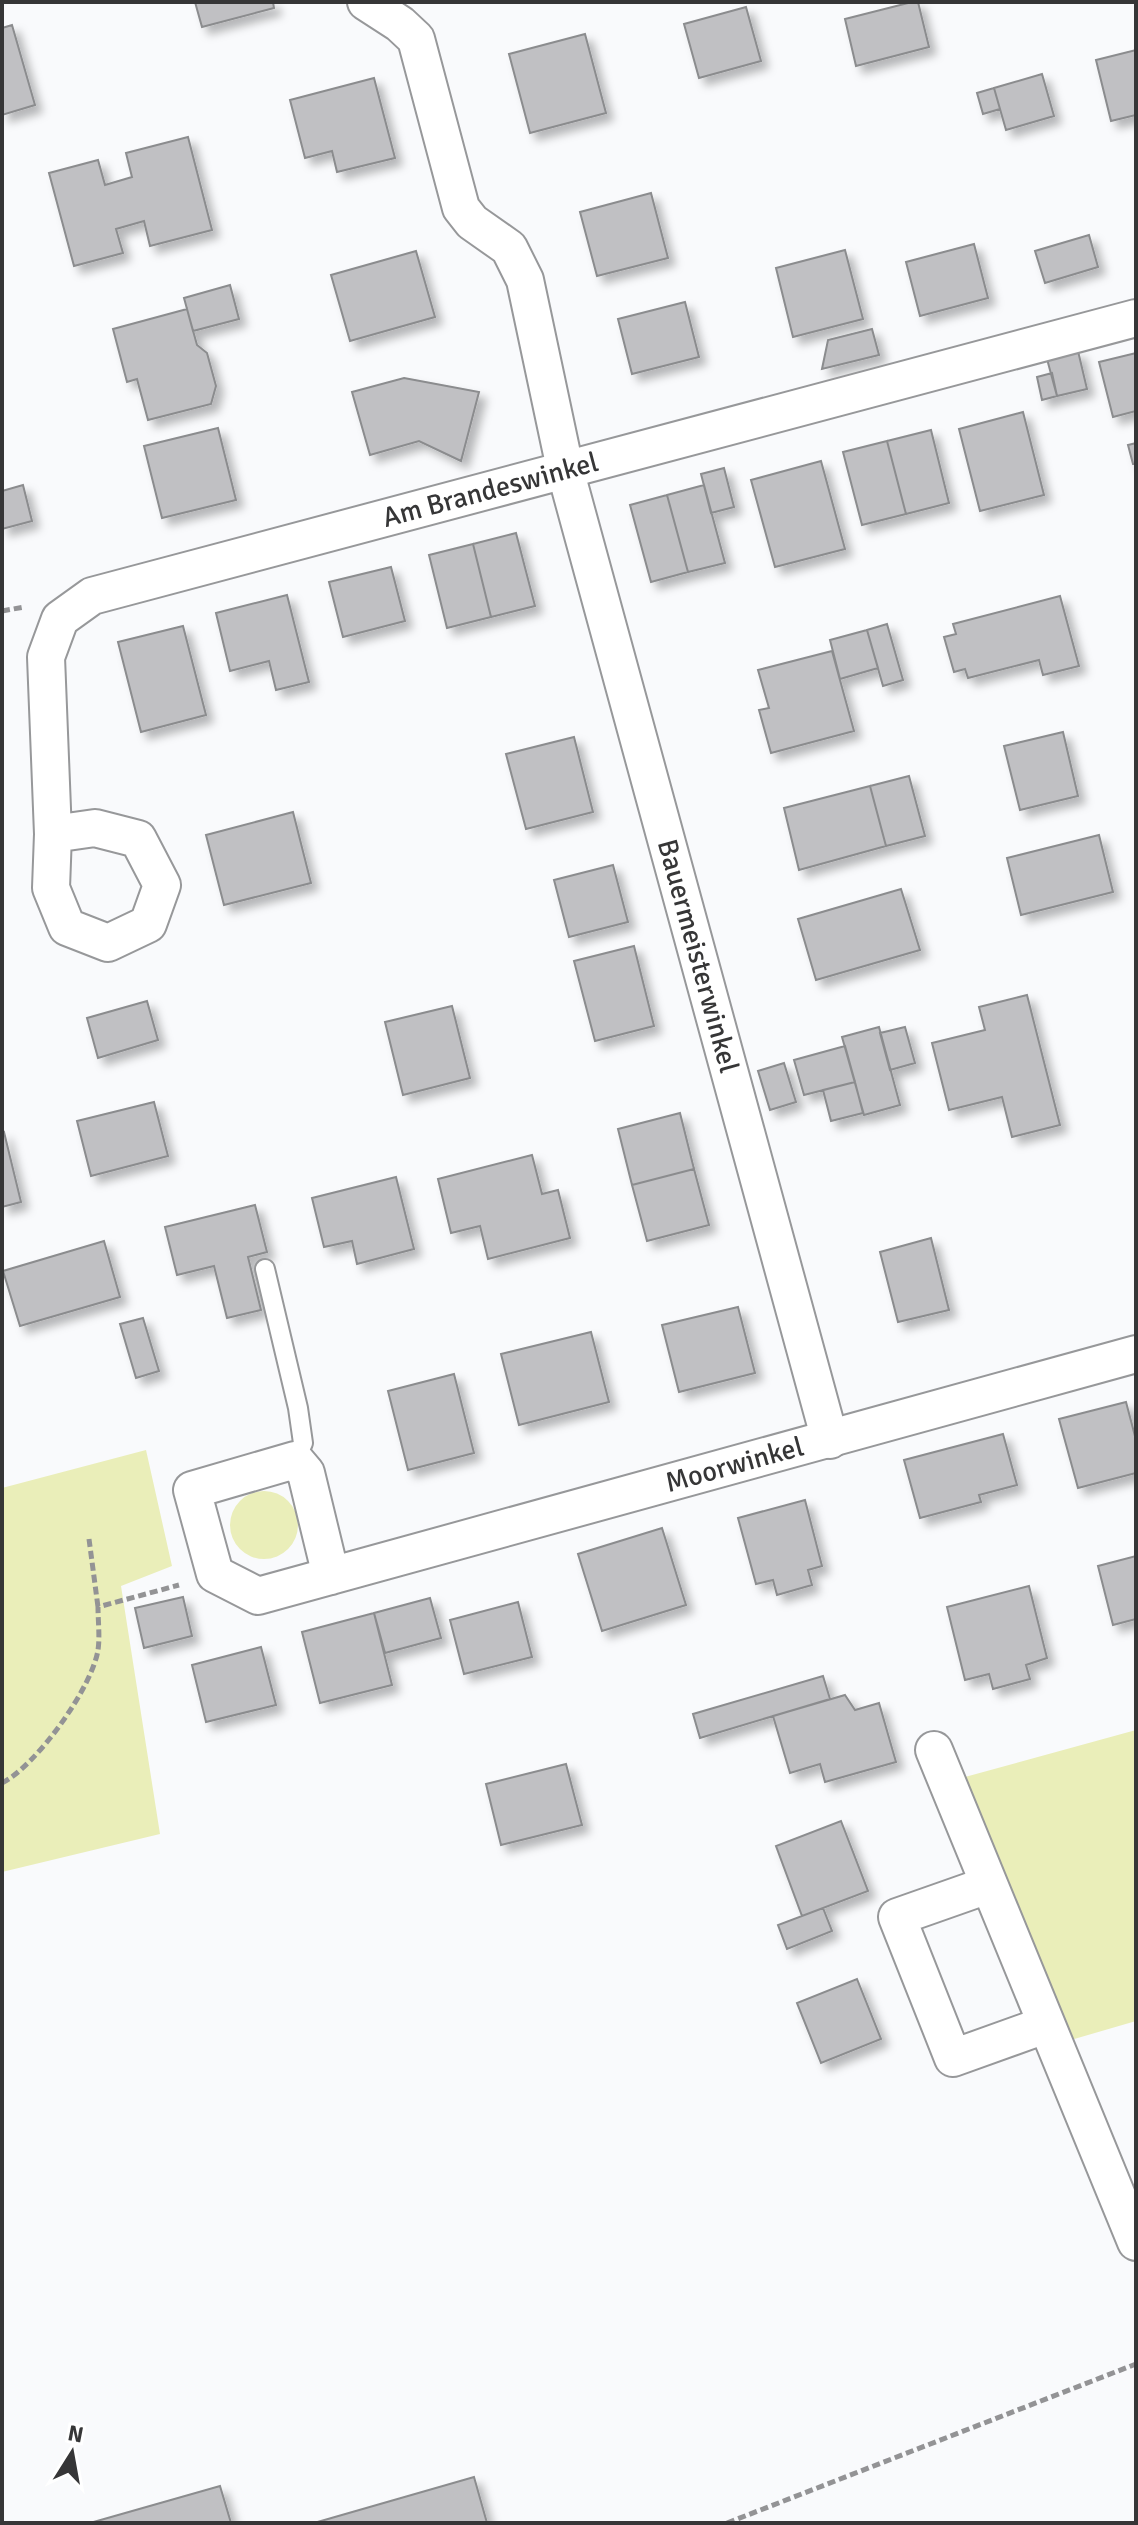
<svg xmlns="http://www.w3.org/2000/svg" width="1138" height="2525" viewBox="0 0 1138 2525" font-family="Signika,sans-serif">
	<style>
		.green { fill: #eaeeb9 }
		.building { fill: #c0c0c3; stroke: #8b8c8e; stroke-width: 2; filter: url(#shadow) }
		.lines { fill: none; stroke-linecap: round; stroke-linejoin: round }
		.service-casing { stroke: #97989a; stroke-width: 22 }
		.minor-casing { stroke: #97989a; stroke-width: 40 }
		.path { stroke: #939395; stroke-width: 5; stroke-dasharray: 8 4; stroke-linecap: butt }
		.service { stroke: #fff; stroke-width: 18 }
		.minor { stroke: #fff; stroke-width: 36 }
		.labels { text-anchor: middle; dominant-baseline: central; stroke-width: 6; stroke-linejoin: round; paint-order: stroke }
		.street-label { font-size: 28px; fill: #363637; stroke: #fff }
	</style>
	<defs>
		<filter id="shadow"><feDropShadow dx="7" dy="7" stdDeviation="4" flood-color="#0004"/></filter>
	</defs>
	<rect width="100%" height="100%" fill="#f9fafc"/>
	<path class="green" d="M146,1450L172,1566L121,1586L160,1834L2,1872V1488Z
		M230 1525a34 34 0 1 1 68 0a34 34 0 1 1-68 0Z
		M1136,1730V2021L1064,2042L965,1777Z"/>
	<path class="building" d="M195,2H273L274,8L202,27Z
		M912,2H918L929,47L856,66L845,19Z
		M746,7L761,61L699,78L684,24Z
		M12,25L35,105L2,115V28Z
		M585,34L606,113L530,133L509,54Z
		M1136,50V115L1111,121L1096,60Z
		M1042,74L1054,116L1006,130L994,88Z
		M374,78L395,158L337,172L332,151L305,158L290,100Z
		M994,88L1000,109L983,114L977,93Z
		M188,137L212,230L150,246L144,221L116,229L123,253L74,266L49,173L98,160L105,185L132,177L126,153Z
		M651,193L668,258L597,276L580,212Z
		M1089,235L1098,267L1045,283L1035,251Z
		M974,244L988,298L920,316L906,262Z
		M845,250L863,319L793,337L776,268Z
		M416,251L435,317L350,341L331,275Z
		M230,285L239,319L193,331L184,298Z
		M685,302L699,357L632,374L618,319Z
		M187,309L197,345L207,353L216,386L211,404L148,420L137,379L127,382L113,329Z
		M872,329L879,355L822,369L828,340Z
		M1078,351L1087,389L1057,396L1047,359Z
		M1136,353V411L1113,417L1099,362Z
		M1052,373L1057,396L1042,400L1037,377Z
		M404,378L479,392L461,461L419,441L370,455L352,392Z
		M1023,412L1044,495L980,511L959,429Z
		M218,428L236,500L162,518L144,446Z
		M931,430L949,503L906,514L887,441Z
		M887,441L906,514L862,525L843,452Z
		M1136,443V464H1133L1128,445Z
		M821,461L845,549L775,567L751,480Z
		M724,468L734,507L711,513L701,474Z
		M23,485L32,521L2,529V491Z
		M704,485L725,563L688,572L667,495Z
		M667,495L688,572L651,582L630,505Z
		M516,533L535,606L491,617L473,544Z
		M473,544L491,617L447,628L429,555Z
		M391,567L405,621L343,637L329,582Z
		M287,595L309,682L276,690L269,661L230,671L216,613Z
		M1060,596L1079,666L1043,675L1039,660L968,678L965,669L954,672L944,637L956,634L953,624Z
		M887,624L903,680L883,686L867,630Z
		M183,626L206,715L141,732L118,642Z
		M867,630L878,668L840,679L830,640Z
		M832,651L854,731L771,753L759,710L769,708L758,670Z
		M1063,732L1078,796L1020,810L1004,746Z
		M574,737L593,812L526,829L506,754Z
		M909,776L925,836L886,846L870,786Z
		M870,786L886,846L799,870L784,808Z
		M293,812L311,883L224,905L206,835Z
		M1099,835L1113,892L1021,915L1007,858Z
		M613,865L628,922L569,937L554,880Z
		M901,889L920,950L816,980L798,919Z
		M634,946L654,1026L595,1041L574,961Z
		M1027,995L1060,1125L1012,1137L1002,1097L949,1110L932,1043L985,1030L979,1007Z
		M147,1001L158,1040L98,1058L87,1018Z
		M452,1006L470,1078L403,1095L385,1022Z
		M879,1027L900,1105L864,1115L842,1037Z
		M905,1027L915,1063L890,1070L880,1033Z
		M845,1046L855,1082L804,1095L794,1060Z
		M784,1063L796,1102L770,1110L758,1071Z
		M855,1082L863,1113L831,1121L823,1090Z
		M154,1102L168,1156L91,1176L77,1121Z
		M680,1113L694,1169L632,1185L618,1129Z
		M4,1132L21,1202L2,1207V1133Z
		M532,1155L542,1194L558,1190L570,1238L488,1259L480,1226L451,1233L438,1179Z
		M694,1169L709,1225L647,1241L632,1185Z
		M396,1177L414,1249L357,1264L352,1241L324,1247L312,1198Z
		M255,1205L267,1252L248,1257L261,1310L227,1318L214,1266L177,1275L165,1227Z
		M931,1238L949,1310L898,1322L880,1252Z
		M104,1241L120,1297L20,1326L3,1271Z
		M738,1307L755,1373L679,1392L662,1325Z
		M143,1318L159,1371L136,1378L120,1324Z
		M591,1332L609,1402L519,1425L501,1354Z
		M454,1374L474,1453L408,1470L388,1391Z
		M1126,1402L1136,1440V1473L1078,1488L1059,1419Z
		M1003,1434L1017,1485L979,1495L981,1502L920,1518L904,1460Z
		M805,1500L822,1566L808,1570L812,1585L777,1595L773,1580L756,1584L738,1518Z
		M662,1528L686,1605L602,1631L578,1554Z
		M1136,1556V1619L1113,1625L1098,1566Z
		M1029,1586L1047,1658L1026,1665L1030,1679L993,1689L989,1674L965,1680L947,1607Z
		M183,1597L192,1636L144,1648L135,1608Z
		M430,1598L441,1638L385,1653L374,1613Z
		M518,1602L532,1657L464,1674L450,1620Z
		M374,1613L392,1685L320,1703L302,1632Z
		M261,1647L276,1705L206,1722L192,1665Z
		M823,1676L830,1699L700,1738L693,1714Z
		M845,1695L855,1710L879,1703L896,1762L825,1782L820,1764L790,1773L773,1716Z
		M566,1764L582,1825L501,1845L486,1784Z
		M841,1821L868,1891L802,1916L776,1846Z
		M823,1908L832,1931L787,1949L778,1925Z
		M857,1979L881,2039L821,2063L797,2003Z
		M474,2477L487,2523H314Z
		M220,2486L231,2523H90Z"/>
	<g class="lines">
		<g class="service-casing">
			<path id="service" d="M265,1269L298,1408L303,1443L295,1460"/>
		</g>
		<g class="minor-casing">
			<g id="minor">
				<path id="s1" d="M366,2L400,24L416,39L461,208L472,222L509,248L525,280L566,473L830,1440"/>
				<path id="s2" d="M53,834L95,828L138,839L162,885L148,924L108,943L67,927L51,888L53,834L46,657L60,619L92,596L1136,318"/>
				<path id="s3" d="M331,1576L306,1473L295,1460L192,1490L215,1574L258,1596L1136,1354"/>
				<path d="M934,1750L1136,2242"/>
				<path d="M988,1885L897,1917L953,2058L1045,2025"/>
			</g>
		</g>
		<path class="path" d="M2,611L24,607
			M89,1539L98,1607
			M2,1783C36,1766 92,1688 98,1650C100,1637 98,1621 98,1607L179,1585
			M727,2523L1136,2364"/>
		<use href="#service" class="service"/>
		<use href="#minor" class="minor"/>
	</g>
	<g class="labels">
		<g class="street-label">
			<text stroke="none"><textPath href="#s2" startOffset="1034">Am Brandeswinkel</textPath></text>
			<text stroke="none"><textPath href="#s1" startOffset="1034">Bauermeisterwinkel</textPath></text>
			<text stroke="none"><textPath href="#s3" startOffset="860">Moorwinkel</textPath></text>
		</g>
	</g>
	<rect width="1138" height="2525" fill="none" stroke="#363637" stroke-width="8"/>
	<g transform="translate(72 2453) rotate(11)" stroke="#ffffff" stroke-width="6" paint-order="stroke">
	<path d="M0-6L14 30L0 20L-14 30Z" fill="#363637"/>
	<text y="-12" font-size="22" font-weight="bold" text-anchor="middle" fill="#363637">N</text>
	</g>
</svg>
